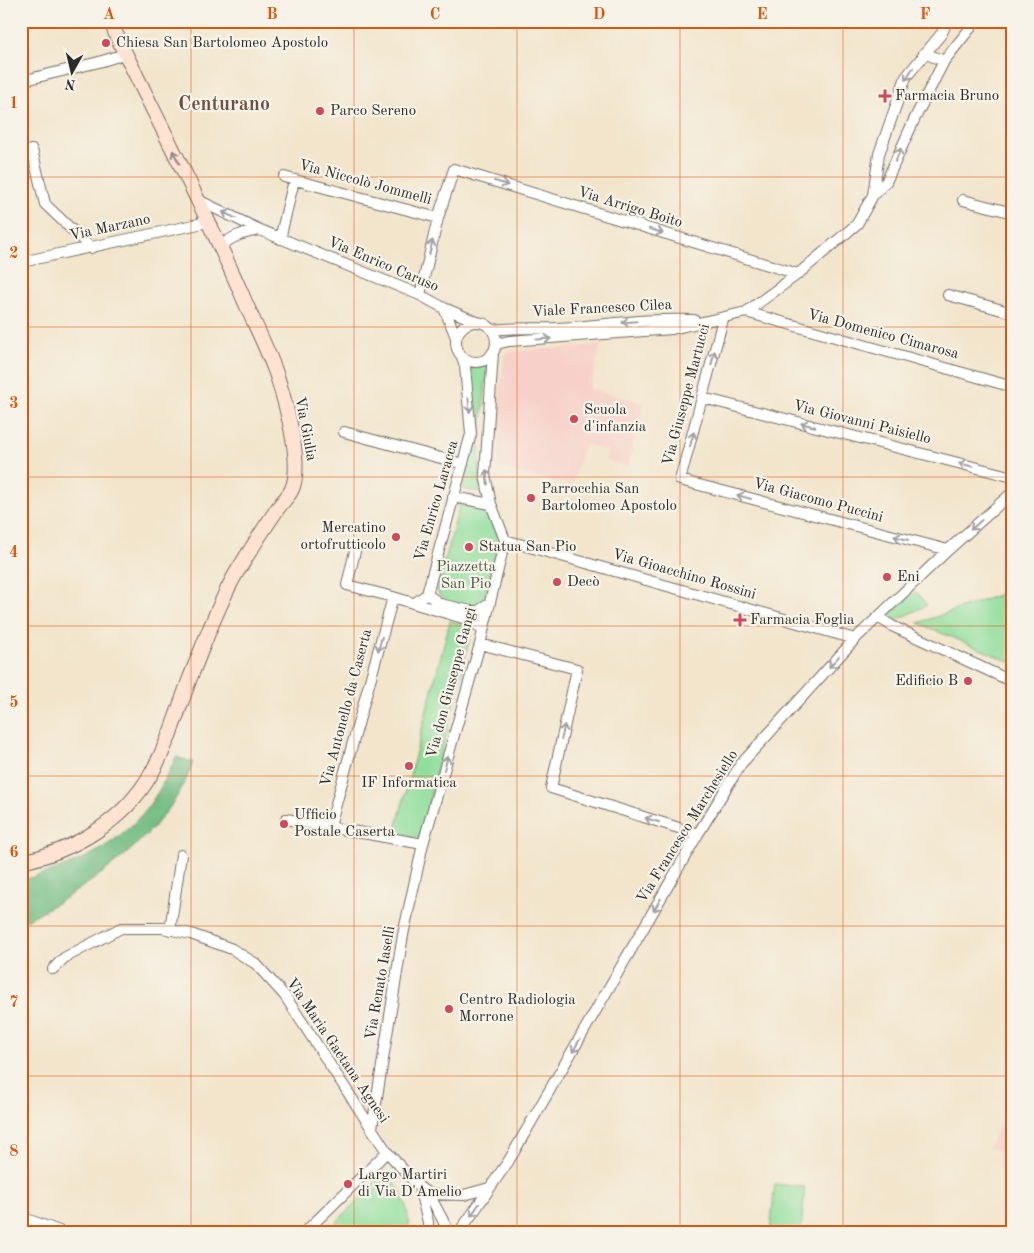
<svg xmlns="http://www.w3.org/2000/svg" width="1034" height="1253" viewBox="0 0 1034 1253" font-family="'Old Standard TT',serif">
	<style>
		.built { fill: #f7d1c9 }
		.green { fill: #90de9c; stroke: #5e8464 }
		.forest { fill: #74bd84; stroke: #507458 }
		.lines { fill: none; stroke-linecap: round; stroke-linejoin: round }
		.minor-casing { stroke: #716c63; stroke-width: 12 }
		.tertiary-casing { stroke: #716c63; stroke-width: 14 }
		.secondary-casing { stroke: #716c63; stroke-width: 16 }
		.minor { stroke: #fff; stroke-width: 10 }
		.tertiary { stroke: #fff; stroke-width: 12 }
		.secondary { stroke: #fee3d2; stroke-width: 14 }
		.oneway { stroke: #a0a0a0 }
		.oneway2 { stroke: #94877e }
		.grid { fill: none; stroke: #df570e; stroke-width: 1; stroke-opacity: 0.55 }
		.poi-dot { fill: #d1495b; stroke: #f7f3e8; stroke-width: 2 }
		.labels { text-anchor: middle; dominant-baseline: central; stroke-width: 4.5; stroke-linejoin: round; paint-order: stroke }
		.poi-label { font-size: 15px; fill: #2b2b2b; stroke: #f7f3e8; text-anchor: start }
		.street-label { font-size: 15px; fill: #2b2b2b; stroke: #f7f3e8 }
		.park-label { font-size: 15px; fill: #445847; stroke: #f7f3e8 }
		.district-label { font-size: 20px; font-weight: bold; fill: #6c5044; stroke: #f7f3e8 }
		.neatline { fill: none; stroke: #df570e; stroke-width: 2 }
		.grid-label { font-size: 16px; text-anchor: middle; font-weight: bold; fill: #df570e }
	</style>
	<rect width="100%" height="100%" fill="#f7f3e8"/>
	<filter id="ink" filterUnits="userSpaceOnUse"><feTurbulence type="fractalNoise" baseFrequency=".02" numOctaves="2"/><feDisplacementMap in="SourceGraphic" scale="10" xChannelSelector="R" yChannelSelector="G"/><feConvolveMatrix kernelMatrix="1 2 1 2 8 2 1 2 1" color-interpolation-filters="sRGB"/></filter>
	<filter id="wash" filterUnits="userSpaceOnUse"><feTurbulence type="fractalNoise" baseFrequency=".0096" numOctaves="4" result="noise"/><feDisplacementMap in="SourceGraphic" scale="20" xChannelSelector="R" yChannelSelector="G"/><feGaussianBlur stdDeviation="1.12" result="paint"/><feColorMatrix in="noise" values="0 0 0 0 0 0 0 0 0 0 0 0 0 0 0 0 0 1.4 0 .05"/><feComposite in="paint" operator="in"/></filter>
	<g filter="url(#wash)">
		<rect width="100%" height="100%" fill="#f2e5cc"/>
		<path class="built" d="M601,345L589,389L644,403L628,466L605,460L608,450L584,444L572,484L567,485L499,468V435L494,430L505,352Z
			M1013,1100V1156L988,1147Z"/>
		<path class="green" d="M488,364L479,443L481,492L463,489L475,434L470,365L481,366Z
			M460,504L486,509L499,539L483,603L470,607L444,601L437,591Z
			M1013,590V663L918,623Z
			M916,592L927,605L893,622L884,617Z
			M450,621L473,626L420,838L395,833Z
			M386,1171C403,1194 408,1202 409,1232H327Z
			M775,1184L805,1187L801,1232H770Z"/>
		<path class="forest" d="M176,757L193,762C171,832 87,889 24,921H21V880C63,870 104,853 134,823C153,804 165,781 176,757Z"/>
	</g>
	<g filter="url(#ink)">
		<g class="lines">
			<g class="minor-casing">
				<path id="minor" d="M924,53L944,61
					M21,81L99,62L125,54
					M21,152L32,150L45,204L91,248
					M284,177L438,218
					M873,195L879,154L906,77L942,33L947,21
					M198,200L260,230L420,295L444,308L475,321
					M963,200L1013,213
					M280,239L294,180
					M220,247C232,236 243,233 259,230
					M21,255L26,261L208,222
					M420,295L438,218L454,169L798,274
					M948,295L1013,313
					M444,308L456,337
					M746,312L1013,387
					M723,319L680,480L948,550
					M456 342a20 20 0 1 1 40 0a20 20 0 1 1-40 0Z
					M492,330C514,327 536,329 558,328C604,325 649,318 694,320
					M496,344L509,341L672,329L746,312L798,274L857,224L873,195L886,182L915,118L944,61L976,21
					M703,398L1013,477
					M344,432L463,464
					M453,497L491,504
					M505,540L855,639
					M355,551L347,585L393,597L466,619L477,625L483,631
					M427,594L440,604L471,611H478L489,604
					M415,603L427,594L471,434L465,366L462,357
					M878,617L892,626L1013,682
					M480,644L577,669L551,788L698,834
					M286,819L423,844
					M330,826L393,597
					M170,930L181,855
					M53,969L64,958L121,928H163L191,934L232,949L256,964L285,996L387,1152L419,1187L429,1194L449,1232
					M372,1128L403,935L423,844L480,644L505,540L491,504L485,475L493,352
					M419,1187L428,1222V1232
					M429,1194L464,1195L489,1188
					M305,1232L387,1152
					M459,1232C477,1209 491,1185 508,1162L698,834L741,764L855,639L948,550L1013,492"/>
			</g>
			<g class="tertiary-casing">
				<path id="tertiary" d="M21,1218L59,1232
					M439,1232H447"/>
			</g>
			<g class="secondary-casing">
				<path id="secondary" d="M21,862C74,851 124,821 151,774C168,745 178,710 190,678C204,644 217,607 235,575C249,552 263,530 278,508C282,502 289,496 292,489C303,464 286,405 278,379C269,351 254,324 243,297C204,207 157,120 115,32L111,21"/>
			</g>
			<use href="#minor" class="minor"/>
			<use href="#tertiary" class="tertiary"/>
			<use href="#secondary" class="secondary"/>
		</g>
		<defs><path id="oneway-shaft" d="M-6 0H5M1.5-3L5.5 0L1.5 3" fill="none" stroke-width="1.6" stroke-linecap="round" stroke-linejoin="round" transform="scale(1.25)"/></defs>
		<g class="oneway">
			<use href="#oneway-shaft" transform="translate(909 74) rotate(123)"/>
			<use href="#oneway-shaft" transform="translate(898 155) rotate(-66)"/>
			<use href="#oneway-shaft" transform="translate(501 183) rotate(17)"/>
			<use href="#oneway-shaft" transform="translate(229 215) rotate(-154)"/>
			<use href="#oneway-shaft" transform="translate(656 231) rotate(17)"/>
			<use href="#oneway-shaft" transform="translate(431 247) rotate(-77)"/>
			<use href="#oneway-shaft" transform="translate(629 322) rotate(175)"/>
			<use href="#oneway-shaft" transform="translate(544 339) rotate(-4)"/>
			<use href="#oneway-shaft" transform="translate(713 358) rotate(-76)"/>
			<use href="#oneway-shaft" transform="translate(469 405) rotate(85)"/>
			<use href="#oneway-shaft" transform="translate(808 425) rotate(-166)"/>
			<use href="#oneway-shaft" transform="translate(692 439) rotate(-74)"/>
			<use href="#oneway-shaft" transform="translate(966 465) rotate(-166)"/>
			<use href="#oneway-shaft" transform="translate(487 477) rotate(-96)"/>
			<use href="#oneway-shaft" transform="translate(744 497) rotate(-165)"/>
			<use href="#oneway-shaft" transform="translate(976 525) rotate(138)"/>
			<use href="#oneway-shaft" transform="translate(901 538) rotate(-165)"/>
			<use href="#oneway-shaft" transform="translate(380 644) rotate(105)"/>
			<use href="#oneway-shaft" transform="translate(834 662) rotate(132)"/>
			<use href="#oneway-shaft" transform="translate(563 732) rotate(-78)"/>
			<use href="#oneway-shaft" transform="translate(446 763) rotate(-74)"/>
			<use href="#oneway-shaft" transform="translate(652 820) rotate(-163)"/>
			<use href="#oneway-shaft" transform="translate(657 905) rotate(120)"/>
			<use href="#oneway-shaft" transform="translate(576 1046) rotate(120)"/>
			<use href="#oneway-shaft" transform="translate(475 1210) rotate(124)"/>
		</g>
		<use class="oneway2" href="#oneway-shaft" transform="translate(176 157) rotate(-117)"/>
	</g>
	<path class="grid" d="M191,21V1232M354,21V1232M517,21V1232M680,21V1232M843,21V1232M21,177H1013M21,327H1013M21,477H1013M21,626H1013M21,776H1013M21,926H1013M21,1076H1013"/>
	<g class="poi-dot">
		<circle cx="106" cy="43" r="5"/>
		<path d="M882.5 88.5h5v5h5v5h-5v5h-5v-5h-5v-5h5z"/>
		<circle cx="320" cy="111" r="5"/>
		<circle cx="574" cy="419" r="5"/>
		<circle cx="531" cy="498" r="5"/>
		<circle cx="396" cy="537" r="5"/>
		<circle cx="469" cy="547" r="5"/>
		<circle cx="887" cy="577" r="5"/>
		<circle cx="557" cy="582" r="5"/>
		<path d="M737.5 612.5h5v5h5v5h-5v5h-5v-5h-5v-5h5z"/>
		<circle cx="968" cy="681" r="5"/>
		<circle cx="409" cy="766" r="5"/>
		<circle cx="284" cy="824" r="5"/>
		<circle cx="449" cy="1009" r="5"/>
		<circle cx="348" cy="1184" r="5"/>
	</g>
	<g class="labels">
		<g class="poi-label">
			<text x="116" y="43">Chiesa San Bartolomeo Apostolo</text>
			<text x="895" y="96">Farmacia Bruno</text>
			<text x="330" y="111">Parco Sereno</text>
			<text x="584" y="410">Scuola<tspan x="584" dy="17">d'infanzia</tspan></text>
			<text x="541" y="489">Parrocchia San<tspan x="541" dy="17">Bartolomeo Apostolo</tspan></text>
			<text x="386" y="528" text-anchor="end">Mercatino<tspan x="386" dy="17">ortofrutticolo</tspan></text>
			<text x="479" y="547">Statua San Pio</text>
			<text x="897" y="577">Eni</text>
			<text x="567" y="582">Decò</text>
			<text x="750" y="620">Farmacia Foglia</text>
			<text x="958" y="681" text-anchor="end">Edificio B</text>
			<text x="409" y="783" text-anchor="middle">IF Informatica</text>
			<text x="294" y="815">Ufficio<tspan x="294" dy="17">Postale Caserta</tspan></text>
			<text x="459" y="1000">Centro Radiologia<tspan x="459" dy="17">Morrone</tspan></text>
			<text x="358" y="1175">Largo Martiri<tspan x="358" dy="17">di Via D'Amelio</tspan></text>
		</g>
		<g class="street-label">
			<text transform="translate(365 183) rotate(15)">Via Niccolò Jommelli</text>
			<text transform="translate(630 208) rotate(17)">Via Arrigo Boito</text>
			<text transform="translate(110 228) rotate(-12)">Via Marzano</text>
			<text transform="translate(383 265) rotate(23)">Via Enrico Caruso</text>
			<text transform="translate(602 309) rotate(-3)">Viale Francesco Cilea</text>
			<text transform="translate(883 335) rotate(15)">Via Domenico Cimarosa</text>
			<text transform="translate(687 395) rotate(-75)">Via Giuseppe Martucci</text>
			<text transform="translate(862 423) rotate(14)">Via Giovanni Paisiello</text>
			<text transform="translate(305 429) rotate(79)">Via Giulia</text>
			<text transform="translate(437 501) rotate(-74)">Via Enrico Laracca</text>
			<text transform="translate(818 501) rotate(15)">Via Giacomo Puccini</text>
			<text transform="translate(684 575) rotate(16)">Via Gioacchino Rossini</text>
			<text transform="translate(452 683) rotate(-75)">Via don Giuseppe Gangi</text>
			<text transform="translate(347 708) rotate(-75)">Via Antonello da Caserta</text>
			<text transform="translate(688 827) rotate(-58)">Via Francesco Marchesiello</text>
			<text transform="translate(381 983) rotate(-80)">Via Renato Iaselli</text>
			<text transform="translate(337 1051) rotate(56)">Via Maria Gaetana Agnesi</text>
		</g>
		<g class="park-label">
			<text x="466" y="567">Piazzetta<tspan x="466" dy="17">San Pio</tspan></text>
		</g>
		<g class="district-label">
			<text x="224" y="105">Centurano</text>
		</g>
	</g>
	<rect width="1034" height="1253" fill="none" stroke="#f7f3e8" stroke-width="55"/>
	<g transform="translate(72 72) rotate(188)" stroke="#f7f3e8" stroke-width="4" paint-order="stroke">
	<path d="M0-4L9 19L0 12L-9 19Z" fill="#2b2b2b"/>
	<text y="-8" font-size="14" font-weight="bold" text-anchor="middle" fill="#2b2b2b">N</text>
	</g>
	<rect x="28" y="28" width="978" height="1198" class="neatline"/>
	<g class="grid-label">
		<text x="109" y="19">A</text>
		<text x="272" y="19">B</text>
		<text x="435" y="19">C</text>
		<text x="599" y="19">D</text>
		<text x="762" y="19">E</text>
		<text x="925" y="19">F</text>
		<text x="14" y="108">1</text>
		<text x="14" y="258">2</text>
		<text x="14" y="408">3</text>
		<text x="14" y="557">4</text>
		<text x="14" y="707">5</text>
		<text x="14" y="857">6</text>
		<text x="14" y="1007">7</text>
		<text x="14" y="1156">8</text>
	</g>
</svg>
